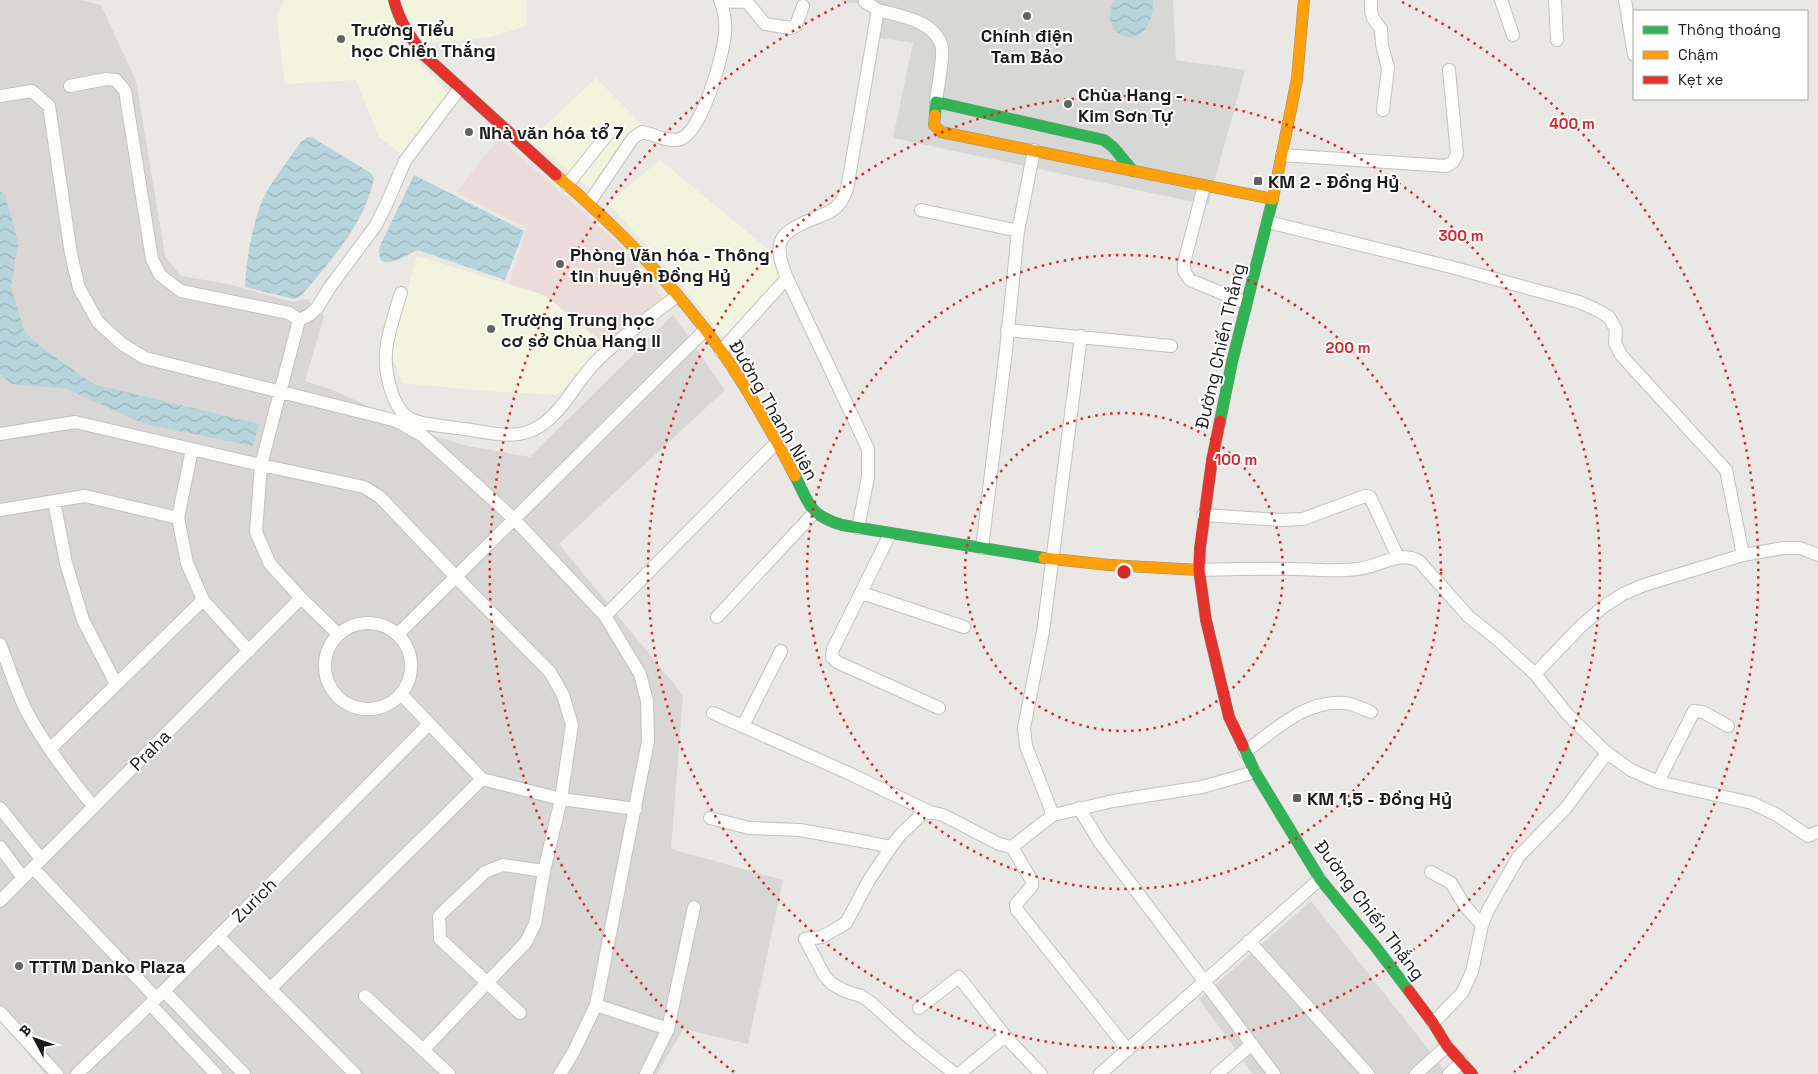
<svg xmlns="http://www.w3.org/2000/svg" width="1818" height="1074" viewBox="0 0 1818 1074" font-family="'Space Grotesk',sans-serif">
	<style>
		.residential { fill: #d8d7d5 }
		.commercial { fill: #ebdcd9 }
		.education { fill: #f3f4de }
		.religious { fill: #d7d7d5 }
		.water { fill: url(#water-waves) }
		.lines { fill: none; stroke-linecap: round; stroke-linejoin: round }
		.street-casing { stroke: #c2c2c0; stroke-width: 14 }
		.fast-casing { stroke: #8f927d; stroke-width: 12 }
		.slow-casing { stroke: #8f927d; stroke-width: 12 }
		.jam-casing { stroke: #8f927d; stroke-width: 12 }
		.street { stroke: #fcfcfb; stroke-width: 12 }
		.fast { stroke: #30b455; stroke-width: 11 }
		.slow { stroke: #ff9f0a; stroke-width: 11 }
		.jam { stroke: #e5322d; stroke-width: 11 }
		.ring { fill: none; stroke: #d62828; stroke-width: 2.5; stroke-dasharray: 2.5 5 }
		.poi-dot { fill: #636361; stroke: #fff; stroke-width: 2 }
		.labels { text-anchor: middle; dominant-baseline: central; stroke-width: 4; stroke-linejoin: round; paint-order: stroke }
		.poi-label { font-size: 18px; font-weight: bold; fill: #1b1b1b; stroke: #fff; text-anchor: start }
		.street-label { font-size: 18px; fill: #1b1b1b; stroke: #fff }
		.centre { fill: #d62828; stroke: #fff; stroke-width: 2.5 }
		.ring-label { font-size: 15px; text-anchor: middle; font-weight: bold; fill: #d62828; stroke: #fff; stroke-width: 4; stroke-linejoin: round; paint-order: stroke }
	</style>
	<defs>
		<pattern id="water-waves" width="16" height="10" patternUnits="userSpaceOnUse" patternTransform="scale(1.25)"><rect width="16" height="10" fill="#b7d3dc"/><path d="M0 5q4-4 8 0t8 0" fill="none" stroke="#9db5bc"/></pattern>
	</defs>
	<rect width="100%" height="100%" fill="#e9e8e4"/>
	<path class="residential" d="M0,0H80L101,5L136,81L165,256L181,276L228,284L293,302L307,299L324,316L305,381L333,390L426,433L467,446L530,457L673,315L725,390L559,544L683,695L671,849L783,880L748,1044L683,1029L657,1074H45L0,1020Z
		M1311,901L1448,1074H1253L1199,999Z"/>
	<path class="commercial" d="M499,138L618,243L662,298L605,345L545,295L509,285L527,228L457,192Z"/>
	<path class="education" d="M284,0H389L397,28L408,50L441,85L455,104L411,161L379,137L356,80L285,84L277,20Z
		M399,0H526L527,26L491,37L425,43Z
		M596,78L643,126L591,189L530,140Z
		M660,160L768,249L775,260L782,284L724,340L696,303L656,255L608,204Z
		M417,256L544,295L605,345L557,395L486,391L403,383L390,352Z"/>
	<path class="religious" d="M842,0H1173L1176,60L1245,70L1208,205L893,138L913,43L874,37L878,5L842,2Z"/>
	<path class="water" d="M1114,0H1153C1154,56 1095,43 1114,0Z
		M308,137L313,138L371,173L374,178C366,222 329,263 301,296L294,299L245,287C246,259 254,213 268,189C278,173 290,158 301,142Z
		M414,175L524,231L505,280L418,250C406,255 374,277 380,246Z
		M0,191L5,195L18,242L11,287L25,333L44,349L93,384L259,424L253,446L144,424L67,389L12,384L0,374Z"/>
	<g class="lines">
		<g class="street-casing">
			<path id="street" d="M1371,0V11L1373,18L1381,29L1382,45L1388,68L1383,110
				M1501,0L1513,35
				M1555,0L1557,40
				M1625,0L1634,55
				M721,1L747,2V0
				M747,2L765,24L791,28L796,25L803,6
				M878,10C900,16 932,20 941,44C945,53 937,90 936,102
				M70,86L106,79L116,80L125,91L152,259L160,275L181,291L289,313L299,320L261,465L256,532L270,564L301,598L338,634
				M0,96L32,91L49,106L71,254L79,288L98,322L122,344L145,358L397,421L423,436L514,519L605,616L640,674L647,701L648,741L596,1005L573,1053L560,1074
				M1282,155L1446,166L1453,162L1457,154L1449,70
				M567,185L610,131
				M1204,186L1184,263V271L1190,280L1246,303
				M589,203L633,138L642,132C654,134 668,143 680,139C702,132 723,56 725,34C726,24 724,10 720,0
				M921,210L1018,231
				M1268,222L1451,267L1579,302L1595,309L1609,317L1616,330L1615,343L1621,355L1726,470L1743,555
				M401,293C396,309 390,327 387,344C383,366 390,412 415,421C431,426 453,427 471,430C495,434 519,440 540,426C563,411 574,386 592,366C615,341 650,317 677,296
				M299,320L309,315L317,308L330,287L376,225L386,205L405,161L460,88
				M1007,330L1171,346
				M721,351L787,278
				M0,434L75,422L261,465L364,487L380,497L456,577L550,672L563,695L572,725L561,799L544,871L535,924L526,942L423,1050
				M192,449L178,518L187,563L203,600L249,651
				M54,501L66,563L83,620L116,684
				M0,510L85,496L178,518
				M1203,515L1281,520L1303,519L1365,496L1370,497L1398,557
				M858,528L868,477V449L787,278C772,242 778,233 813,219C819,216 826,214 831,211C840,206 844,198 847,189L878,10L865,2V0
				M890,534L833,649L832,657L837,662L939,708
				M982,548L1006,350L1018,231L1034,150
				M1199,570C1231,569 1263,568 1295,569C1315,569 1337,572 1357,569C1379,567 1399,550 1419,561L1469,617L1497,639L1535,674L1568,715L1607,753L1631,770L1658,782L1752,803L1777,815L1808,836L1818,832
				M862,593L964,627
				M605,616L777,442
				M717,617L814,513
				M325 666a43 43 0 1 1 86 0a43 43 0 1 1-86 0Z
				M398,634L705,330
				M0,644C9,666 16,691 27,712C45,746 69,777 94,807
				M1535,674L1580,627L1603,607L1623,594L1644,585L1743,555L1783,548H1800L1818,555
				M401,694L482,779L561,799L636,809
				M713,713L846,772L930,812
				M743,726L781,651
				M50,749L203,600
				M1245,752C1275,730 1306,699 1345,703C1354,704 1363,709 1371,712
				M1658,782L1694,711L1703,712L1728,726
				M0,808L41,859
				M1079,808L1101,844L1274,1074
				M1053,815L1026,746L1024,728L1043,632L1081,336
				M710,818L749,828L800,830L867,842L891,847
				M0,847L23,878
				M1012,847L1032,881V886L1016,904L1017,910L1128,1050
				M33,868L156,998
				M1431,872L1451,883L1465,906L1482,925
				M0,901L301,598
				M218,936L355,1074
				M1249,941L1368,1074
				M271,988L482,779
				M164,991L244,1074
				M365,996L449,1074
				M150,1004L216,1074
				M596,1005L668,1029
				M919,1008L959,977L1005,1036L1041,1074
				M0,1012L57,1074
				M520,1013L440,939L439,916L485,872L503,865L544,871
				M1433,1023L1462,993L1472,972L1482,925L1488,910L1519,856L1565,809L1607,753
				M77,1074L164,991L429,724
				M646,1074L668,1029L694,907
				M955,1074L911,1039L870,1002L861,996L845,991L832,984L824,975L805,939L822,937L846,923L869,880L891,847L900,835L921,815L930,812L943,815L999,844L1012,847L1053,815L1113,801L1202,787L1255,772
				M959,1074L1005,1036
				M1100,1074L1320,879
				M1217,1074L1252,1044
				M1416,1074L1447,1046
				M1449,1074L1462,1062"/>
		</g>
		<g class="fast-casing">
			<path id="fast" d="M935,115L936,102L1104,140L1113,147L1133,171
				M1220,421L1232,362L1273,198
				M795,476C810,505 809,515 842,525L1044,558
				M1243,746L1255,772L1320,879L1375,946L1409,991"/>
		</g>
		<g class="slow-casing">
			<path id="slow" d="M935,115L934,125L941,132L1273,199
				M556,175C617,227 675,286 722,352C749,391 773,434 795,476
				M1273,198L1297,79L1304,0
				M1044,558L1109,565L1199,570"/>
		</g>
		<g class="jam-casing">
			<path id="jam" d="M394,0C399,21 411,38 424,55L556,175
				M1220,421L1212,460L1200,548L1199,570L1206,620L1229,717L1243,746
				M1409,991L1433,1023L1447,1046L1472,1074"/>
		</g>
		<use href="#street" class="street"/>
		<use href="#fast" class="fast"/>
		<use href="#slow" class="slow"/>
		<use href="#jam" class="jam"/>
	</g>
	<g class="ring">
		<circle cx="1124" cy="572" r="159"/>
		<circle cx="1124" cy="572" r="317"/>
		<circle cx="1124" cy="572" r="476"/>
		<path d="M734 1072A634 634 0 0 1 846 2M1402 2A634 634 0 0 1 1514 1072"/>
	</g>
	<g class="poi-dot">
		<circle cx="1027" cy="16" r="5"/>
		<circle cx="341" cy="39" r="5"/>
		<circle cx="1068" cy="104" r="5"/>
		<circle cx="469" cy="132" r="5"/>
		<rect x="1253" y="176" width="10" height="10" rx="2.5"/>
		<circle cx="560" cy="264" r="5"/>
		<circle cx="491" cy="329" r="5"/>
		<rect x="1292" y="793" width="10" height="10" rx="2.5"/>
		<circle cx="19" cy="966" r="5"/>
	</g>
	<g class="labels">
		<g class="poi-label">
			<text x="351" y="29">Trường Tiểu<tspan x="351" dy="21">học Chiến Thắng</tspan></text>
			<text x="1027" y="35" text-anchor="middle">Chính điện<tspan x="1027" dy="21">Tam Bảo</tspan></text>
			<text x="1078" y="94">Chùa Hang -<tspan x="1078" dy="21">Kim Sơn Tự</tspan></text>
			<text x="479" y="132">Nhà văn hóa tổ 7</text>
			<text x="1268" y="181">KM 2 - Đồng Hỷ</text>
			<text x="570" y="254">Phòng Văn hóa - Thông<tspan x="570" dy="21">tin huyện Đồng Hỷ</tspan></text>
			<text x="501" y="319">Trường Trung học<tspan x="501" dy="21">cơ sở Chùa Hang II</tspan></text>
			<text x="1307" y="798">KM 1,5 - Đồng Hỷ</text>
			<text x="29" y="966">TTTM Danko Plaza</text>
		</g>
		<g class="street-label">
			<text transform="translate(1220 346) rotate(-77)">Đường Chiến Thắng</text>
			<text transform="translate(774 410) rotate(60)">Đường Thanh Niên</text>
			<text transform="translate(150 750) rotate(-45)">Praha</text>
			<text transform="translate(254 900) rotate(-45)">Zurich</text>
			<text transform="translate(1370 910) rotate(53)">Đường Chiến Thắng</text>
		</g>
	</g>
	<circle cx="1124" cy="572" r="8" class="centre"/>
	<g class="ring-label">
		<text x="1572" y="129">400 m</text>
		<text x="1461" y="241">300 m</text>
		<text x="1348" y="353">200 m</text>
		<text x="1236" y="465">100 m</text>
	</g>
	<rect x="1633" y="10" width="175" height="90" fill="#ffffff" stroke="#a4a4a4"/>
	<rect x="1643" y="26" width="25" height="8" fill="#30b455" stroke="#a4a4a4"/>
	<text x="1678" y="35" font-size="15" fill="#1b1b1b">Thông thoáng</text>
	<rect x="1643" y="51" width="25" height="8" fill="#ff9f0a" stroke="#a4a4a4"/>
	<text x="1678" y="60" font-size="15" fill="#1b1b1b">Chậm</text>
	<rect x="1643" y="76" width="25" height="8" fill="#e5322d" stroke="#a4a4a4"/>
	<text x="1678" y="85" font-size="15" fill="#1b1b1b">Kẹt xe</text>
	<g transform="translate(35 1039) rotate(311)" stroke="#ffffff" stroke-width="4" paint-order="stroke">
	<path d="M0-4L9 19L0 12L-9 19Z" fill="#1b1b1b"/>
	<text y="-8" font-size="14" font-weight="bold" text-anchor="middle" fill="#1b1b1b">B</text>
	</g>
</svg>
